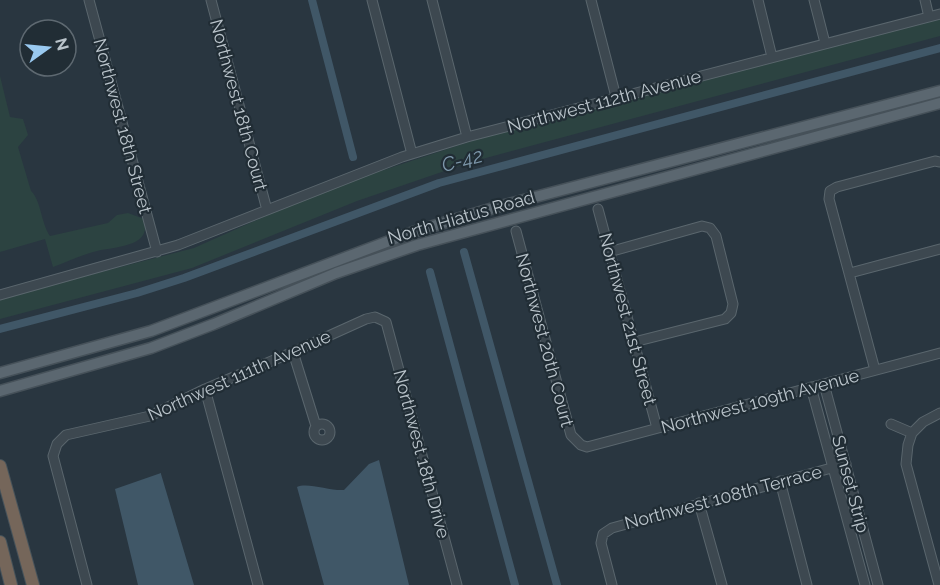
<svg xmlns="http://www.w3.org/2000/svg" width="940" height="585" viewBox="0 0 940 585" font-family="Raleway,sans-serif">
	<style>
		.green { fill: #2c4341 }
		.water { fill: #405767 }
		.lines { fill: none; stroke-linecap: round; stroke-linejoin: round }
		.canal { stroke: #405767; stroke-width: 8 }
		.minor-casing { stroke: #5a666d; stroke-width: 11 }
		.major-casing { stroke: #465159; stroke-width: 13 }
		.highway-casing { stroke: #47535a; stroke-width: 14 }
		.minor { stroke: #3d4850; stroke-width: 9 }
		.major { stroke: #5b6770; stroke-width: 10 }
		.highway { stroke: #75665a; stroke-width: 12 }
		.labels { text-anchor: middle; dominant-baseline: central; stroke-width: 4.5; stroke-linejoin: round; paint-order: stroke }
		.street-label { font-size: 18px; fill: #b9c3ca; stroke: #212d35 }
		.water-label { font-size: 20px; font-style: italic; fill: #7d97aa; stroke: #212d35 }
	</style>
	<rect width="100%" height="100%" fill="#293640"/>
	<path class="green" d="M940,17V36L471,162L357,201L192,268L0,319V298L194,248L326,189L481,138Z
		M0,76L10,117L23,119L28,135L18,147L31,191C41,200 41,223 50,236L108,223L117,215L128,213L144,219C153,249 111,246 93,252C79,256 67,262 53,267L45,239L0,252Z"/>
	<path class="water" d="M379,460L409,585H324L297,487C307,482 330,491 344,490L369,464Z
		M161,473V474L194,585H138L115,489Z"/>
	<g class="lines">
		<path class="canal" d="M312,0L353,157
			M464,252L557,585
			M430,272L515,585
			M0,329L137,293L184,278L439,183L940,48"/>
		<g class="minor-casing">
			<path id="minor" d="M89,0L157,252
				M211,0L267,210
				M372,0L412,154
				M432,0L467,137
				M591,0L616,97
				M758,0L772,57
				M814,0L825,43
				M925,0L929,17
				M598,209L657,428
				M516,231L571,435L581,445L587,447L940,353
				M609,252L702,226L710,228L716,236L733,304L731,313L725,319L634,342
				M850,273L940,249
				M0,295L178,245L402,157L467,137L940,14
				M293,352L316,426
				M875,370L829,199L830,191L837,187L935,161L940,162
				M824,384L878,585
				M811,387L865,585
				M205,389L258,585
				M314 432a8 8 0 1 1 16 0a8 8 0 1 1-16 0Z
				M891,424L912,433L923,422L940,413
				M912,433L908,445L906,464L939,585
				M780,481L807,585
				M699,503L722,585
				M87,585L53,456L57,444L66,435L150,416L205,389L293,352L366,319L375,317L386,322L457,585
				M612,585L601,543L603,534L612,528L846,464"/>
		</g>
		<g class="major-casing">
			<path id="major" d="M0,373L151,331L413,232L497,207L940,91
				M0,391L151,348L214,324L336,273L417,245L940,103"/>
		</g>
		<g class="highway-casing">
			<path id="highway" d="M0,466L33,585
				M0,542L11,585"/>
		</g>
		<use href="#minor" class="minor"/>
		<use href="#major" class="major"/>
		<use href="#highway" class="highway"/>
	</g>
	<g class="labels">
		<g class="street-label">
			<text transform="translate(604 101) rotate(-15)">Northwest 112th Avenue</text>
			<text transform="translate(239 105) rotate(75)">Northwest 18th Court</text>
			<text transform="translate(123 126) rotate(75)">Northwest 18th Street</text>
			<text transform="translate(461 217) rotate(-16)">North Hiatus Road</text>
			<text transform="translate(628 319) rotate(75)">Northwest 21st Street</text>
			<text transform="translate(545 340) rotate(75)">Northwest 20th Court</text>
			<text transform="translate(239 375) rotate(-24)">Northwest 111th Avenue</text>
			<text transform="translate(760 401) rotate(-15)">Northwest 109th Avenue</text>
			<text transform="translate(422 454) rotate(75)">Northwest 18th Drive</text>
			<text transform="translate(851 484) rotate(75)">Sunset Strip</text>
			<text transform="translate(723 497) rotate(-15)">Northwest 108th Terrace</text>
		</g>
		<g class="water-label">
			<text transform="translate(462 160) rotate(-15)">C-42</text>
		</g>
	</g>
	<g transform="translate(48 48) rotate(75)"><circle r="28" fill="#212d35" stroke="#5e6971" stroke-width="1.5"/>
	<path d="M0-4.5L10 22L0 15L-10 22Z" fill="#99c9f0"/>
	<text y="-9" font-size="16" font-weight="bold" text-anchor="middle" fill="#b9c3ca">N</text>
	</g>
</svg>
